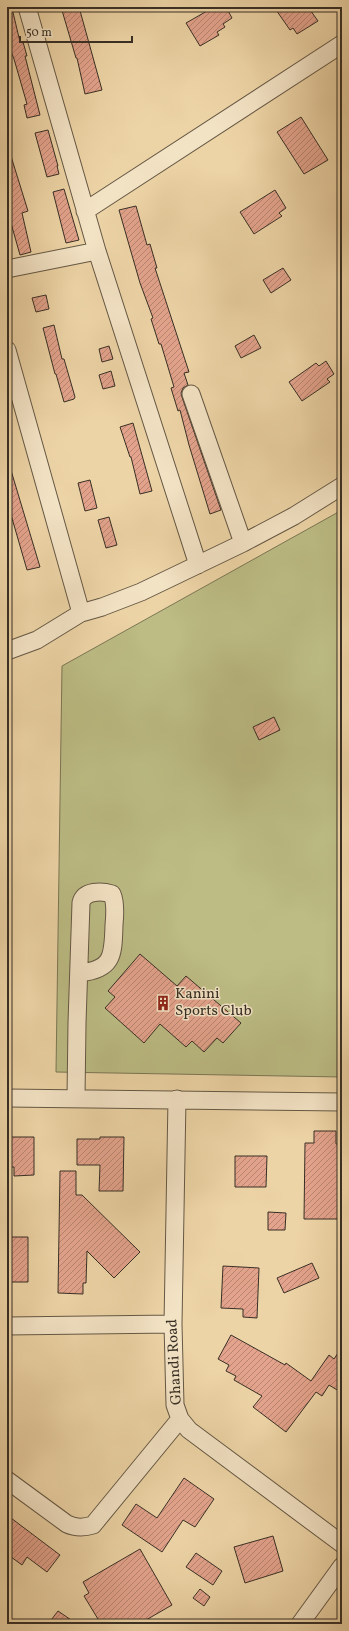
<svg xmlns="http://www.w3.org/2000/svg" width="349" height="1631" viewBox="0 0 349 1631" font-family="Vollkorn,serif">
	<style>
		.green { fill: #bcbc84; stroke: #7a7654 }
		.building { fill: url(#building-hatch); stroke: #382f25 }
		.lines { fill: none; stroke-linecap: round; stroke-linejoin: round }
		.minor-casing { stroke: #655845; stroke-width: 19 }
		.minor { stroke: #f3e3c5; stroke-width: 17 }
		.labels { text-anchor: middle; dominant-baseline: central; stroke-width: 3; stroke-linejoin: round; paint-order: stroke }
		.poi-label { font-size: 15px; fill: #382f25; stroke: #f3e3c5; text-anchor: start }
		.street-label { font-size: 15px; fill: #382f25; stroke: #f3e3c5 }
	</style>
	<defs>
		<pattern id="building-hatch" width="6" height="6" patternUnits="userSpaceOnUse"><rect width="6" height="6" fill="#e3a38c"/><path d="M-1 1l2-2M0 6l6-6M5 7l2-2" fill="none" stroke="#b98572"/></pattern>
	</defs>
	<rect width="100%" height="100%" fill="#edd4a6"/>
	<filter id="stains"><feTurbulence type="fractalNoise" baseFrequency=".005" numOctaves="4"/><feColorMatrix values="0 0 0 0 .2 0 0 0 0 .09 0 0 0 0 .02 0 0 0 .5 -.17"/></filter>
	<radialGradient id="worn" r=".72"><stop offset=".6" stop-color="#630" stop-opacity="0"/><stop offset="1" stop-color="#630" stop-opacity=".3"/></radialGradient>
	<path class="green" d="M342,510V1077L56,1072L62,666Z"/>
	<path class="building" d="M61,7H79L102,90L85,94L77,58H76Z
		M214,7H226L232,18L223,24L225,27L217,32L219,35L200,46L186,23Z
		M274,7H308L318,21L297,34L293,28L290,30Z
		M12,8L20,42H23L27,56H25L40,115L27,118L24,105L27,104L14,59L12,54L7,56V9Z
		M301,117L328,160L304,174L277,132Z
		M48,130L58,166H57L59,174L47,177L35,133Z
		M10,153L28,211L22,213L31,252L20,255L7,209V154Z
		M64,189L79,240L66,243L53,192Z
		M275,190L286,208L279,213L282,216L254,234L240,212Z
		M136,206L147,245L150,244L157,268H155L189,372L184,373L188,385L183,388L181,393L182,397L221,510L210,514L189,445L180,410L178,411L171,388L174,387L161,344H159L151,319L153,318L140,283L119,210Z
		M283,268L291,280L271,293L263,280Z
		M46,295L49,309L36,312L32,298Z
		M54,325L62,359H64L75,397L74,399L64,402L56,374H55L43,328Z
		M254,335L261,348L241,358L235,346Z
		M109,346L113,359L102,362L99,349Z
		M326,361L334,374L327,379L330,382L302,401L289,382L316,363L319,366Z
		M111,371L115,386L103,389L99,375Z
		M133,423L152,491L140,494L131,457H130L120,427Z
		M10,467L40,567L27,570L7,501V468Z
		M90,480L97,508L85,511L78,483Z
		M109,517L117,545L106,548L98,520Z
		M274,717L280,730L259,740L253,727Z
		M140,954L177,986L186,976L241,1023L223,1043L217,1038L204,1052L192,1041L186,1047L160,1024L144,1043L105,1008L115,997L108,991Z
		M314,1131H336V1144H342V1219H304L305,1143H314Z
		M7,1137H34V1175L14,1176V1167H7Z
		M100,1137H124L123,1191H99L100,1165H77V1139H100Z
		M235,1156H267L266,1187H235Z
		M60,1171H76V1195H82L140,1252L114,1278L87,1251L86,1283H83V1294L58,1293Z
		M268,1212L286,1213L285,1230H268Z
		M7,1237H28V1282H7Z
		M312,1263L319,1278L284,1293L277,1278Z
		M223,1266L259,1268L257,1318L243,1317V1309L221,1308Z
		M231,1335L285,1365L286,1363L311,1381L329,1355L334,1359L342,1347V1393L329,1385L322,1396L316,1392L286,1432L253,1407L262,1396L234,1380L236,1376L226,1371L229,1365L218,1359Z
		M184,1478L214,1499L195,1527L183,1520L162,1552L122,1525L136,1504L157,1518Z
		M7,1515L60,1555L47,1572L27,1557L22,1565L7,1554Z
		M273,1536L283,1571L245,1583L234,1547Z
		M140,1549L172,1605L139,1624H101L84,1596L89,1593L83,1582Z
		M196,1553L222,1571L213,1585L186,1567Z
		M200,1589L210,1597L204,1606L193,1598Z
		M58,1611L77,1624H48Z"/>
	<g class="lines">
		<g class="minor-casing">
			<path id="minor" d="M27,7L97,251L198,565
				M85,211L342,44
				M7,269L97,251
				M7,350L81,613
				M191,394L243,543
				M7,651L37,640L81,613L102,607L141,592L243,543L294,516L342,486
				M7,1098L342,1102
				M76,1098L77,1023L81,903C84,890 102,891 112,894C116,903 115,915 114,925C113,954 114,970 79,973
				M177,1099L173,1324L175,1405L180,1419L189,1430L342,1544
				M7,1326L173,1324
				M7,1480L67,1524C76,1528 83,1528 93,1525L180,1419
				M300,1624L342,1566"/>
		</g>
		<use href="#minor" class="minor"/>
	</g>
	<defs>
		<g id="building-bare" transform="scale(1.2)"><path d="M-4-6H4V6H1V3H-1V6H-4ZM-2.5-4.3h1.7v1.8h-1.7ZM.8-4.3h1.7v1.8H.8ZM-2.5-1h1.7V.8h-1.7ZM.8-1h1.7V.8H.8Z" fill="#8f2418" stroke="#f3e3c5" stroke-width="2.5" paint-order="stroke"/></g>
	</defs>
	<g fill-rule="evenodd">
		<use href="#building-bare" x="163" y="1003"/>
	</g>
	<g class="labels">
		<g class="poi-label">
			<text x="175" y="994">Kanini<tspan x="175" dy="17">Sports Club</tspan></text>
		</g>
		<g class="street-label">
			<text transform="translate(175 1362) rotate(-93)">Ghandi Road</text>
		</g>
	</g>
	<rect width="349" height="1631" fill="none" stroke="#edd4a6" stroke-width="24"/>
	<rect x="8" y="8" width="333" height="1615" fill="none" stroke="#382f25" stroke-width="2"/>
	<rect x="12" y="12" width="325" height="1607" fill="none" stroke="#382f25"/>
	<path d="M20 36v6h112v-6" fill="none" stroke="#382f25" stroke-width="2"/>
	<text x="26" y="36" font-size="12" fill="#382f25" stroke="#f3e3c5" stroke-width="3" paint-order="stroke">50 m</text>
	<rect width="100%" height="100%" filter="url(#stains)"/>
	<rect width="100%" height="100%" fill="url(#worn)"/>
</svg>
